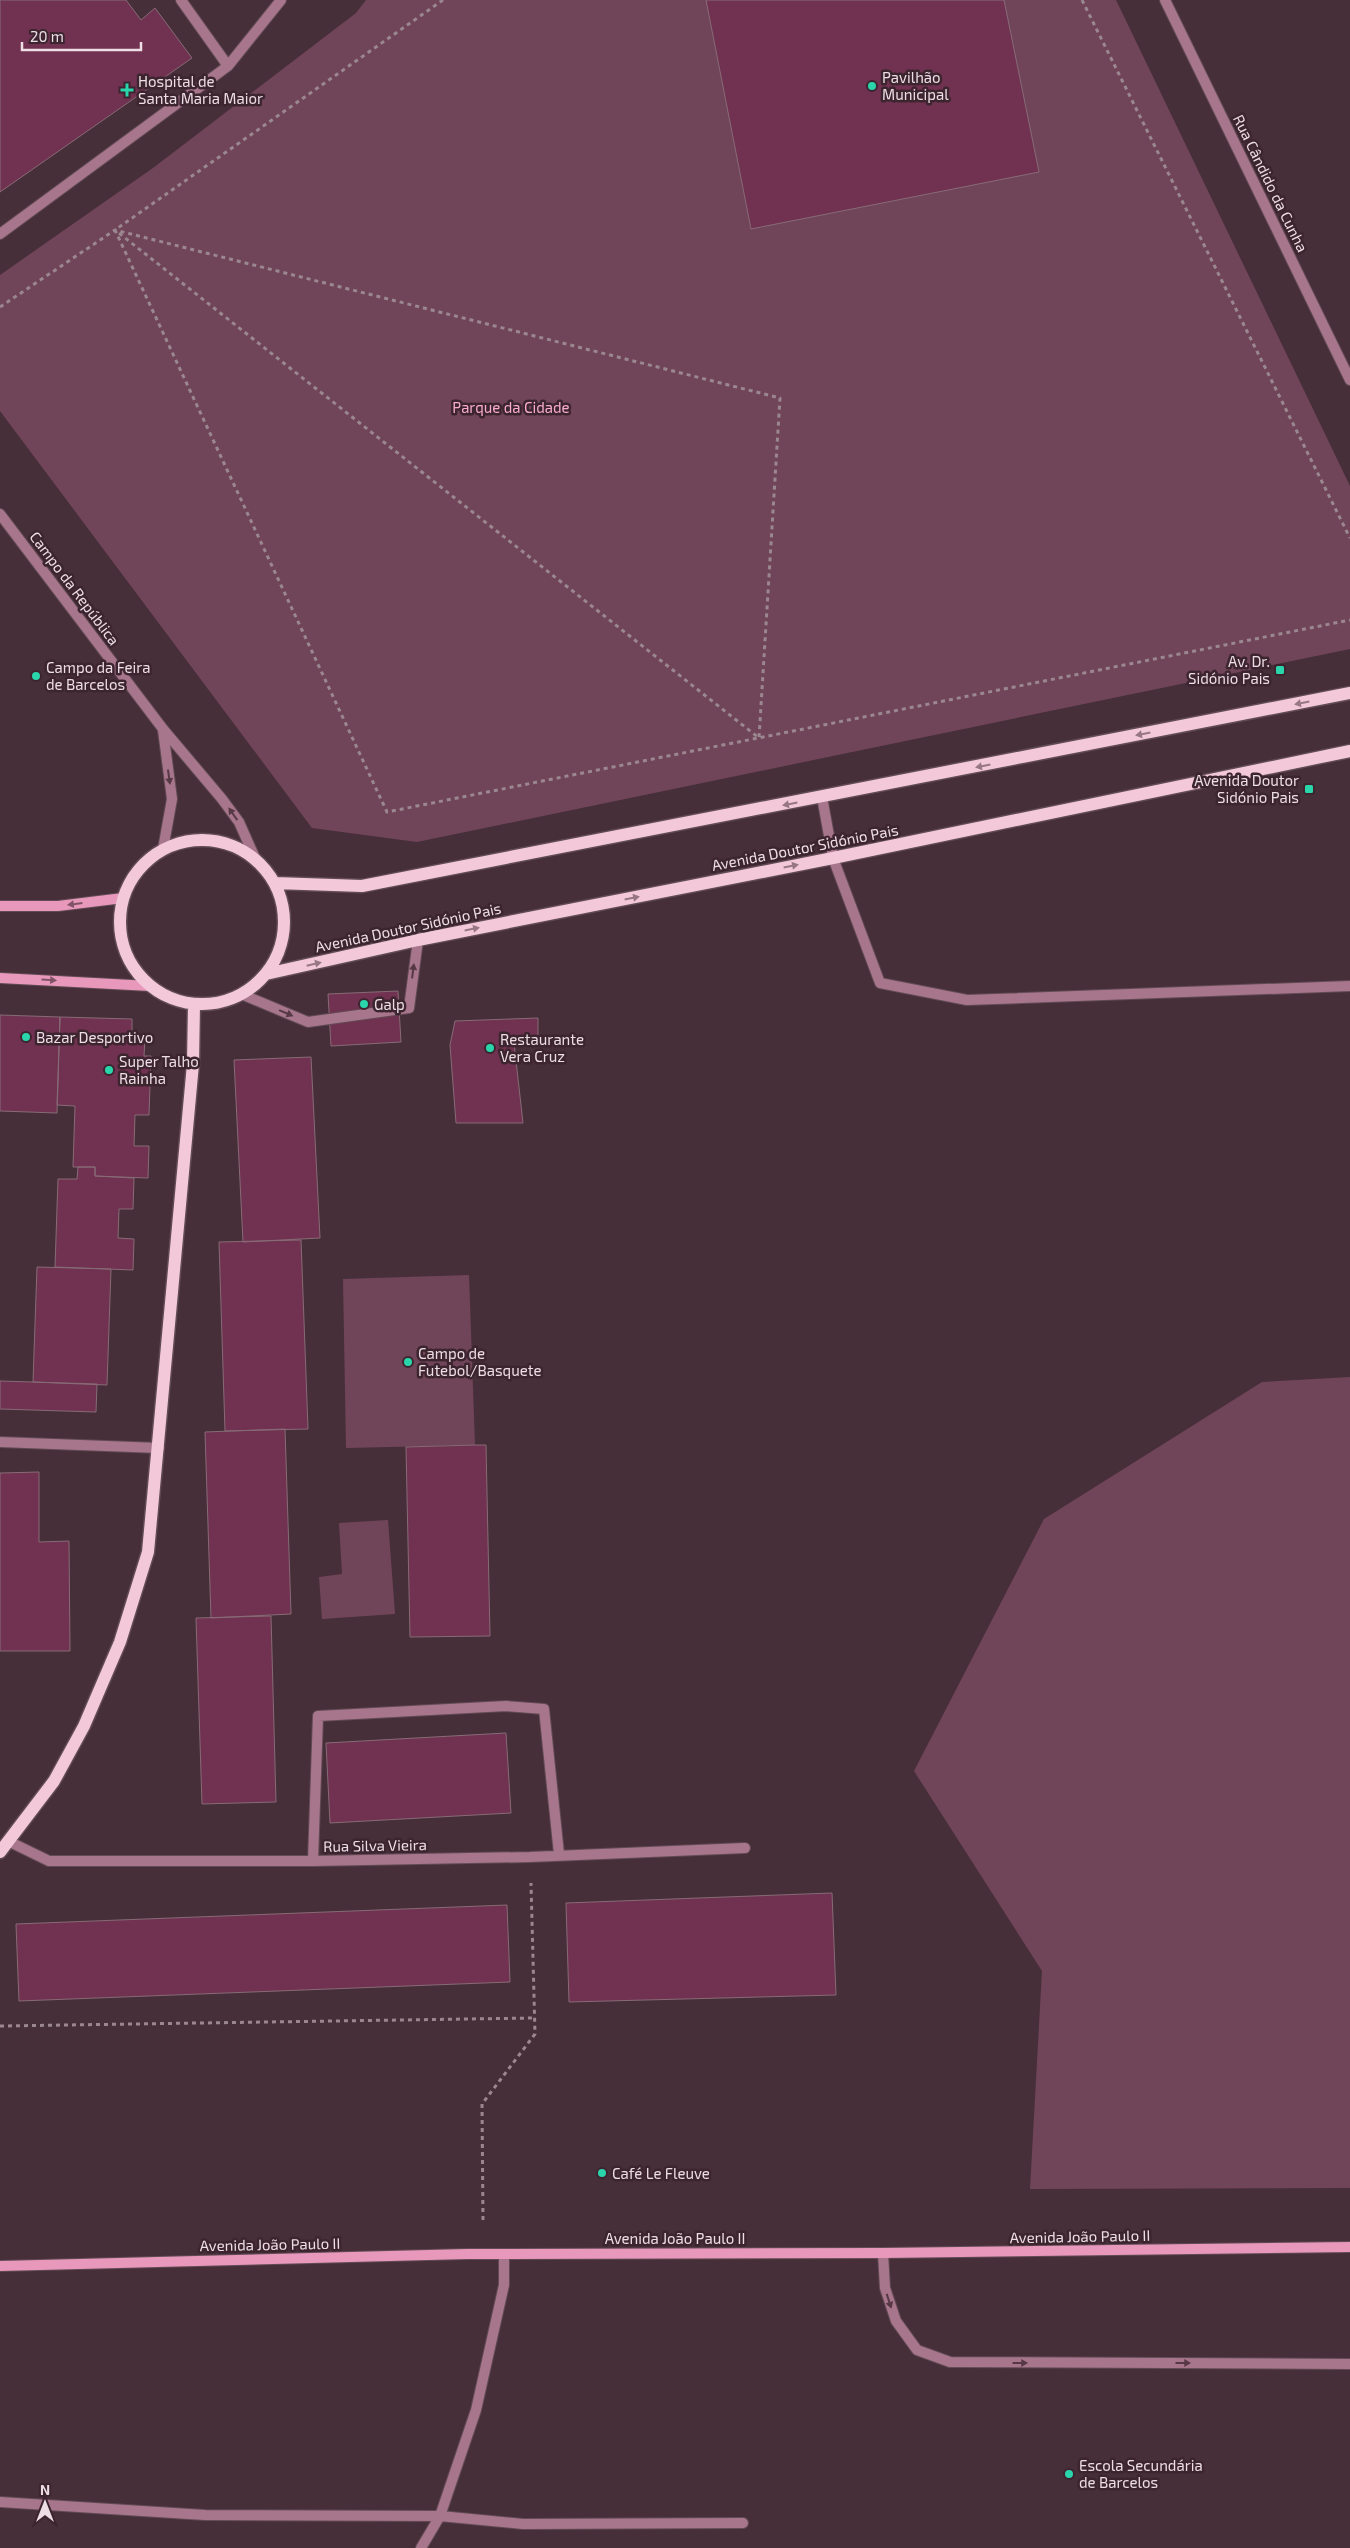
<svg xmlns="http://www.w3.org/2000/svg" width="1350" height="2548" viewBox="0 0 1350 2548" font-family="'Exo 2',sans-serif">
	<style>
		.green { fill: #714559 }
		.building { fill: #703250; stroke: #876b77 }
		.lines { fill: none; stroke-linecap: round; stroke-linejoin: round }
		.lane-casing { stroke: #624b54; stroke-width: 12 }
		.street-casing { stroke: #624b54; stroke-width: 12 }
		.secondary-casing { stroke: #624b54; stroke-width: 12 }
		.primary-casing { stroke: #624b54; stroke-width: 15 }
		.path { stroke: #9b8790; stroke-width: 3; stroke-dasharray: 4 4; stroke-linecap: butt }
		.lane { stroke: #a8768c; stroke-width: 10 }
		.street { stroke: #a8768c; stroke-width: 10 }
		.secondary { stroke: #e898bb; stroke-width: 10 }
		.primary { stroke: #f3c9da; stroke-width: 12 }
		.oneway { fill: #987784 }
		.oneway2 { fill: #573946 }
		.oneway3 { fill: #815367 }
		.poi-dot { fill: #2bd5ac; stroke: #3c252f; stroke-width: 2 }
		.labels { text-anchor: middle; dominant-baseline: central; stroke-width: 5; stroke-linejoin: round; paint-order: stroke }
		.poi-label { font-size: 15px; fill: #eddde4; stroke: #3c252f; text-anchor: start }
		.street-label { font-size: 15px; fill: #eddde4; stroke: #3c252f }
		.park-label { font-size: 15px; fill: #f8abcd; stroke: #3c252f }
	</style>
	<rect width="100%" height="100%" fill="#472f39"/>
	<path class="green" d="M366,0H1116L1350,486V649L417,842L312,828L0,411V275L153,168L356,13Z
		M469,1275L475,1445L346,1448L343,1279Z
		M1350,1377V2188L1030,2189L1042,1971L914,1771L1044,1519L1262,1382Z
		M388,1520L395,1614L322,1619L319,1577L342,1574L339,1523Z"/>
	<path class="building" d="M0,0H126L141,20L155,8L192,58L0,192Z
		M706,0H1004L1039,172L751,229Z
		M398,991L401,1042L331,1046L328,994Z
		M0,1015L60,1017L57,1113L0,1111Z
		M60,1017L132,1019V1039H145L144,1056H151L149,1115H135L134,1146H149L148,1178L95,1176V1167H73L75,1106L57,1105Z
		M538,1018V1043H514L523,1123H456L450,1045L455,1021Z
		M311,1057L320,1238L243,1242L234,1060Z
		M78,1167H95V1176L134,1178L133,1209H119L118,1238L134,1239L133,1270L55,1267L58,1179H77Z
		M301,1240L308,1429L225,1431L219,1242Z
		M37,1267L111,1269L107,1385L33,1382Z
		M0,1381L97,1384L96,1412L0,1409Z
		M285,1429L291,1614L211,1618L205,1432Z
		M475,1445H486L490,1636L410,1637L406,1447Z
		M39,1472V1542L69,1541L70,1651H0V1473Z
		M271,1616L276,1802L202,1804L196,1618Z
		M506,1733L511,1813L330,1823L326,1743Z
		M832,1893L836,1995L569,2002L566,1903Z
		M507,1905L510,1982L19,2001L16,1924Z"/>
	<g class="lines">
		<g class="lane-casing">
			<path id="lane" d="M228,66L281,0
				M0,234L228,66L181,0
				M833,858L880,983L967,1000L1350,986
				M241,994L308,1022L409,1008L418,940
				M883,2253L885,2288L896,2321L917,2350L950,2362L1350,2364"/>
		</g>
		<g class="street-casing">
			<path id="street" d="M1165,0L1350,380
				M0,514L163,729L222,799L239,822L255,858
				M163,730L172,799L163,849
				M822,797L833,858
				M0,1442L159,1448
				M10,1842L49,1861H313L530,1857L745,1848
				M313,1861L318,1716L506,1706L544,1709L559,1854
				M0,2502L205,2515L440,2516L523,2524L743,2523
				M421,2548L440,2516L476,2410L504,2285V2254"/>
		</g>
		<g class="secondary-casing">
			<path id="secondary" d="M0,906H58L123,898
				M0,978L150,986
				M0,2266L467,2254L883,2253L1350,2247"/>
		</g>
		<g class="primary-casing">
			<path id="primary" d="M120 922a82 82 0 1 1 164 0a82 82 0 1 1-164 0Z
				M275,883L362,886L1350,693
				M266,974L418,940L833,858L1350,751
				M0,1852L54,1781L84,1726L120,1642L148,1552L193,1064L194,1004"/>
		</g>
		<path class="path" d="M443,0L115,230L387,812L1350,620
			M1082,0L1350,538
			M0,307L115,230L780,398L759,738L115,230
			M0,2026L534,2018
			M483,2220L482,2104L535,2034L531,1883"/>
		<use href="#lane" class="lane"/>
		<use href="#street" class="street"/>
		<use href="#secondary" class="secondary"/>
		<use href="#primary" class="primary"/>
	</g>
	<defs><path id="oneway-solid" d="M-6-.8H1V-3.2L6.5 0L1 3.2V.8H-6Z" transform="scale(1.25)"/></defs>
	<g class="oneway">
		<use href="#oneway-solid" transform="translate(1302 703) rotate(169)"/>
		<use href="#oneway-solid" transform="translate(1143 734) rotate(169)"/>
		<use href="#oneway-solid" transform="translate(983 766) rotate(169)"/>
		<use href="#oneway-solid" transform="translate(790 804) rotate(169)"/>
		<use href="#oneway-solid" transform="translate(791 866) rotate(-11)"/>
		<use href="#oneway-solid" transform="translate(632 898) rotate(-11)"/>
		<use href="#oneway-solid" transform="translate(472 929) rotate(-11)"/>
		<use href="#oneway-solid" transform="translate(314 964) rotate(-13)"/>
	</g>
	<g class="oneway2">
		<use href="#oneway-solid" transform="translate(169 777) rotate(82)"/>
		<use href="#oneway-solid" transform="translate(233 814) rotate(-125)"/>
		<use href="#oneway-solid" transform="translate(413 971) rotate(-83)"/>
		<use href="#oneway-solid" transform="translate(286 1013) rotate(23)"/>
		<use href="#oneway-solid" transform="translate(889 2301) rotate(72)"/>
		<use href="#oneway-solid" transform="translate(1020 2363)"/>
		<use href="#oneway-solid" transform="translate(1183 2363)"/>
	</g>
	<g class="oneway3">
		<use href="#oneway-solid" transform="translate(75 904) rotate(173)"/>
		<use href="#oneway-solid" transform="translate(49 980) rotate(3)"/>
	</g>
	<g class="poi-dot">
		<circle cx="872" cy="86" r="5"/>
		<path d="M124.5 82.5h5v5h5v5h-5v5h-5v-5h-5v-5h5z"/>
		<rect x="1275" y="665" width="10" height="10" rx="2.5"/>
		<circle cx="36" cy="676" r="5"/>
		<rect x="1304" y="784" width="10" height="10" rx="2.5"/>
		<circle cx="364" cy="1004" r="5"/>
		<circle cx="26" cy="1037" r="5"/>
		<circle cx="490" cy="1048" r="5"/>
		<circle cx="109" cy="1070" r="5"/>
		<circle cx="408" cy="1362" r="5"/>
		<circle cx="602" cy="2173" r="5"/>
		<circle cx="1069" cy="2474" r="5"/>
	</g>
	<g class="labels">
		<g class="poi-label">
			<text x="882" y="77">Pavilhão<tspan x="882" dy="17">Municipal</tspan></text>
			<text x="138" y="81">Hospital de<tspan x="138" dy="17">Santa Maria Maior</tspan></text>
			<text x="1270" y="661" text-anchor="end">Av. Dr.<tspan x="1270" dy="17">Sidónio Pais</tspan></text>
			<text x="46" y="667">Campo da Feira<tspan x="46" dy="17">de Barcelos</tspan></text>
			<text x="1299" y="780" text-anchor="end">Avenida Doutor<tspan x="1299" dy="17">Sidónio Pais</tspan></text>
			<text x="374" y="1004">Galp</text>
			<text x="36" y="1037">Bazar Desportivo</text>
			<text x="500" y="1039">Restaurante<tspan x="500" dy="17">Vera Cruz</tspan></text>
			<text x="119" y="1061">Super Talho<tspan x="119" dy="17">Rainha</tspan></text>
			<text x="418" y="1353">Campo de<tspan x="418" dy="17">Futebol/Basquete</tspan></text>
			<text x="612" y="2173">Café Le Fleuve</text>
			<text x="1079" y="2465">Escola Secundária<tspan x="1079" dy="17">de Barcelos</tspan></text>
		</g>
		<g class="street-label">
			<text transform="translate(1271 183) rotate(64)">Rua Cândido da Cunha</text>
			<text transform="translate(75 588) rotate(53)">Campo da República</text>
			<text transform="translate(805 847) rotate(-11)">Avenida Doutor Sidónio Pais</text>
			<text transform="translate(408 927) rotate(-12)">Avenida Doutor Sidónio Pais</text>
			<text transform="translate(375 1845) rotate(-1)">Rua Silva Vieira</text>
			<text transform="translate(1080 2236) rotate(-1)">Avenida João Paulo II</text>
			<text x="675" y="2238">Avenida João Paulo II</text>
			<text transform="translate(270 2244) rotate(-1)">Avenida João Paulo II</text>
		</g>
		<g class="park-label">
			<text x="511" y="407">Parque da Cidade</text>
		</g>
	</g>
	<g transform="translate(45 2503)" stroke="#3c252f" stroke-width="4" paint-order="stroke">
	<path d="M0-4L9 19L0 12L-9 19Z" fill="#eddde4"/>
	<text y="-8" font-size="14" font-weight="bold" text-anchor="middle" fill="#eddde4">N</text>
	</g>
	<path d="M22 42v8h119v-8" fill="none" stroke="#eddde4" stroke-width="2.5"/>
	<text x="30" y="42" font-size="15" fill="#eddde4" stroke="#3c252f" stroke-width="4" paint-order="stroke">20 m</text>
</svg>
